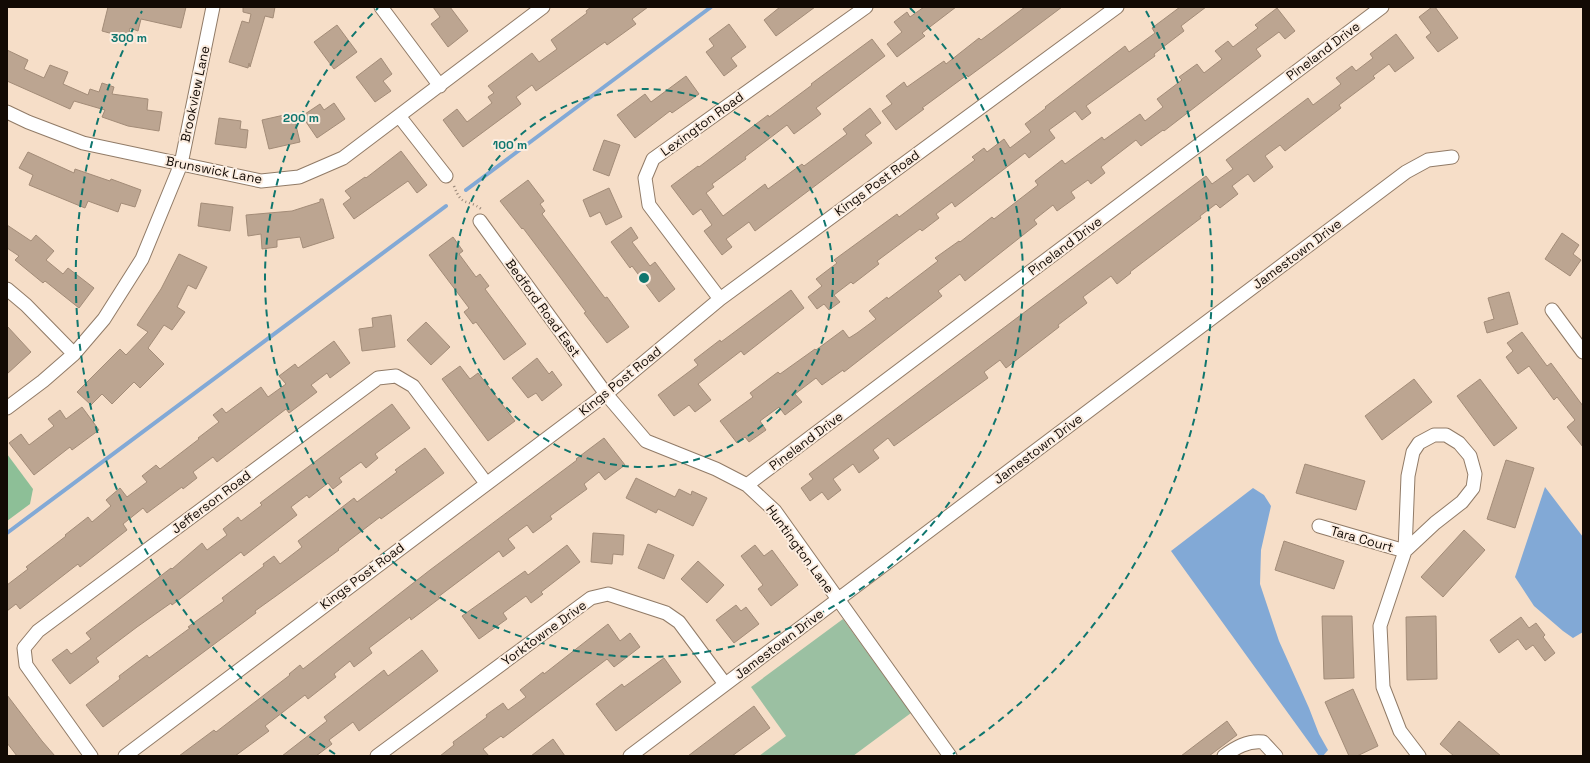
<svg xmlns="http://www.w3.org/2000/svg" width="1590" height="763" viewBox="0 0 1590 763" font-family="'Space Grotesk',sans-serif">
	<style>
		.green { fill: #9bc0a2 }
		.forest { fill: #8dbf97 }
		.water { fill: #82a9d6 }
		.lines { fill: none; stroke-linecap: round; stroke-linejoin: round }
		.stream { stroke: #82a9d6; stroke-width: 4 }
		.building { fill: #bca591; stroke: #a38c78 }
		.minor-casing { stroke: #917b67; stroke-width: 15 }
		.path { stroke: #9b897a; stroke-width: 2.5; stroke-dasharray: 1 3; stroke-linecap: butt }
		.minor { stroke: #fff; stroke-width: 13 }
		.ring { fill: none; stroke: #0f766e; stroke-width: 2; stroke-dasharray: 7 5 }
		.labels { text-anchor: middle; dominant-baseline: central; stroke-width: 4; stroke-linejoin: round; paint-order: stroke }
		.street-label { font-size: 13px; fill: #120a04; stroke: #fcede0 }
		.centre { fill: #0f766e; stroke: #fcede0; stroke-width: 2 }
		.ring-label { font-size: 12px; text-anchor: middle; font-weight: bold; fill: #0f766e; stroke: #fcede0; stroke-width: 4; stroke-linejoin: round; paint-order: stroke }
	</style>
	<rect width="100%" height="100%" fill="#f6dec8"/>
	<path class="green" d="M843,619L911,713L853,756H759L786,736L751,687Z"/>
	<path class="forest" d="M7,454L33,489L30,504L7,521Z"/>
	<path class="water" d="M1545,487L1583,537V632L1573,638L1563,631L1534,606L1515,577Z
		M1253,488L1264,495L1271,506L1261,550L1260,584L1279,641L1309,708L1319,734L1328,750L1323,756H1319L1171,551Z"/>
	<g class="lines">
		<path class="stream" d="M466,190L711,7
			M7,533L446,206"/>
	</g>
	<path class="building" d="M108,7H186L181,28L141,19L138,31L130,28L128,38L102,31Z
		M243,7H275L273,18L265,16L250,67L249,63L248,68L229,62L242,21L249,23L251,14L243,12Z
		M433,7H450L468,31L448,47L431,24L440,17Z
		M591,7H648L632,19L636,24L607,45L605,42L536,91L532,85L516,97L521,104L463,147L443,120L457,109L467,122L492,103L488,97L494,93L488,86L532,53L539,62L557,49L551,40L587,13L586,11Z
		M780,7H815L776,36L764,20Z
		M924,7H956L922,33L925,36L897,57L887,44L902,32L894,22L907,12L910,17Z
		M1025,7H1062L1002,52L968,77L967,75L922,108L924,109L896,130L882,111L892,104L886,96L904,82L907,87L944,61L946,64L979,38L981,40Z
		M1180,7H1206L1181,26L1184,31L1154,54L1155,56L1086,106L1091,113L1082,120L1075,111L1049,130L1055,138L1029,158L1025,153L955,207L952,202L936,214L939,218L922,231L920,229L877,261L879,264L853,284L851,282L834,295L840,302L829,310L824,304L817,309L808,297L822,286L816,279L837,263L834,260L897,214L899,217L975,160L972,157L984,148L987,152L1004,139L1010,148L1031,132L1025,124L1046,108L1045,107L1125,46L1129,52L1155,33L1152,28Z
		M1432,7H1435L1458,38L1438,52L1426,37L1431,33L1419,17Z
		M1277,8L1295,31L1285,39L1279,32L1256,49L1261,56L1164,131L1163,130L1141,146L1136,140L1101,167L1105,173L1091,184L1088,180L1071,192L1075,198L1057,211L1053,205L1034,220L1037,224L965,281L960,274L938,291L942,296L871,351L844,372L843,370L822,385L816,378L795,394L802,402L785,415L779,407L760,421L766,430L749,442L745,437L737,443L720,421L753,397L750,393L778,372L780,374L815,349L816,350L843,330L849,338L857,333L876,319L869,311L887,297L888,299L938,261L935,258L959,241L960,242L992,217L994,219L1038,185L1035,181L1062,160L1065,164L1102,137L1104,140L1140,114L1145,121L1163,107L1157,99L1182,80L1179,77L1197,64L1204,73L1222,59L1215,51L1228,41L1233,47L1258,28L1255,25Z
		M729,24L746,47L731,58L737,66L724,76L706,52L714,46L709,39Z
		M337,25L357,52L334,69L314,42Z
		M1396,34L1414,58L1395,72L1389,64L1373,76L1375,78L1339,105L1341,108L1285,151L1280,145L1265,156L1273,167L1254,182L1248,174L1232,186L1238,194L1220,208L1216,204L1200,216L1201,218L1130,272L1131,273L1117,284L1111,276L1083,297L1087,303L1058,325L1059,327L1006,368L1000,360L984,372L988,378L894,446L888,438L873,450L879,458L859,473L853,464L833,479L841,490L828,500L822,492L810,501L801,488L813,479L809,474L1206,176L1212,184L1233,169L1226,160L1308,98L1313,105L1341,84L1336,78L1352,66L1356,71L1373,58L1370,54Z
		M872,39L885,56L816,108L821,114L794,134L787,125L745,157L746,159L712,184L714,187L706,193L723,216L765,184L768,189L802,164L804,166L847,134L843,129L870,108L881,123L865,135L872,143L755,231L749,222L726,239L732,247L722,255L704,231L712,225L701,209L693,215L671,186L698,166L699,167L768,115L769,117L812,85L811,84Z
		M7,50L28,60L24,69L44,78L50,65L68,72L63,84L88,95L90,89L99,92L102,83L114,87L112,94L148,99L147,110L162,112L159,131L128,126L102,117L105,110L74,101L70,109L7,81Z
		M381,58L392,74L383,81L391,91L375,102L356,77Z
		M686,76L699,94L672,113L670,111L635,138L617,115L645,94L651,102Z
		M334,103L345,119L317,138L302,116L320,104L324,110Z
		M293,113L300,142L269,149L262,120Z
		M219,118L241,121L240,129L248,130L246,148L215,144Z
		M604,140L620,145L609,176L593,170Z
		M401,151L427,185L417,193L408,181L354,219L343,204L351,198L345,191L365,177L366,178Z
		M28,152L74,173L75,169L110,181L111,179L141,190L135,207L121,203L118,212L88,201L85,208L29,185L33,175L19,168Z
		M528,180L544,201L540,204L545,211L542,214L605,298L607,297L629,327L607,343L584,313L586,312L560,277L523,228L522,229L500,201Z
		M609,188L622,217L606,225L600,212L590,217L583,200Z
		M320,199H323L334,238L303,248L300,237L277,240V247L262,249L261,234L248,236L246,215L292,211L320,202Z
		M201,203L233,207L230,231L198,226Z
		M7,225L31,241L36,235L54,251L46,260L63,274L68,268L94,288L79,308L45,281L43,283L15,260L19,256L7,248Z
		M631,227L638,238L632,242L650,266L655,262L675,289L659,302L632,266L630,268L611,242Z
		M1562,233L1579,245L1573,254L1581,260L1570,276L1545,259Z
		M453,237L463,251L459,254L476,277L480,274L489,286L485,289L526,344L504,360L476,322L473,324L464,312L469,308L429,255Z
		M179,254L207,267L196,289L188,285L177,307L185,312L172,330L164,325L148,348L164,364L140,388L134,382L112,404L102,394L91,405L77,392L120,349L126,355L148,332L137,325L161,289Z
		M791,290L804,308L744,355L741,351L698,384L711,400L695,412L689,405L674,416L658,395L698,365L694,360L720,340L721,342Z
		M1509,292L1518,324L1487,333L1484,322L1494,319L1488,298Z
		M391,315L395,347L362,351L359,329L373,327L372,318Z
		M426,322L450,347L431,365L407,340Z
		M7,326L31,352L7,374Z
		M1522,332L1547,366L1551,363L1583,406V447L1567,427L1575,420L1557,397L1554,400L1529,366L1518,374L1506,357L1513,351L1507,343Z
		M334,341L350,363L330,378L327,373L311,385L317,392L289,413L286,409L217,462L213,457L193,472L197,478L183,489L182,487L147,513L143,508L123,524L127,530L80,567L78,564L20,609L16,604L7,611V585L28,569L26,567L66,536L65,535L88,517L92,522L111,506L106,500L120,488L127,497L147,482L142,476L156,465L160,469L199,439L198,438L219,422L213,415L222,408L226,413L261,387L268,397L286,384L279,376L295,364L298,368Z
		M537,358L549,374L552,371L562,385L542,401L536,393L528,398L512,378Z
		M460,366L470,379L478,373L515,421L488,441L442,379Z
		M1414,379L1432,402L1382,440L1365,416Z
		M1480,379L1517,428L1494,446L1457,396Z
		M392,404L410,428L375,454L378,458L366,468L361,462L339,478L342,482L333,489L328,483L309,498L307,495L291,507L297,515L244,556L241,552L172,605L171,603L137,627L96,658L99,662L70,684L52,660L67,649L71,654L91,639L86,633L171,568L172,569L202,543L207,550L227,535L223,529L238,517L241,521L262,505L260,503Z
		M82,407L99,430L72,450L70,447L34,475L9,443L21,434L29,445L54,426L48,419L60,410L66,419Z
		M604,438L625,465L605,480L599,472L584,484L587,489L550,516L552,519L533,533L527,525L508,539L515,548L503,557L499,551L438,597L440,598L411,620L410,617L369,648L372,653L354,667L350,661L334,674L336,677L308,699L305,695L265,726L269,731L235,756H179L214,730L216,732L290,675L289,674L300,665L303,669L430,570L577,460L576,459Z
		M425,448L444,473L381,519L380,517L338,549L339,550L276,596L255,611L256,613L103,727L86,705L120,679L119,676L147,655L149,658L190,628L188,627L224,601L222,598L264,566L263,564L274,556L280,564L302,547L298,541L354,498L357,502L397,472L395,470Z
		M1506,460L1534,468L1515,528L1487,519Z
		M1305,464L1365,481L1356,510L1296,493Z
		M636,478L675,497L679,489L691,495L692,491L707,498L693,526L658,509L656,513L626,498Z
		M1464,530L1485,550L1443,597L1421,577Z
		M593,533L624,535L623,555L613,554L612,564L591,562Z
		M1284,541L1344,561L1334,589L1275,570Z
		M648,544L674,555L664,579L638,568Z
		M567,545L580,562L541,592L543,594L531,603L526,596L503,613L507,619L479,639L462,616L525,571L528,575Z
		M755,545L764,556L772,550L798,585L771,606L758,589L763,585L741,556Z
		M698,561L724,585L707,603L681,579Z
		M736,605L741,611L746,607L759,624L734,643L716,620Z
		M1322,616H1352L1354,678L1324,679Z
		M1436,616L1437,679L1407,680L1406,617Z
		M1521,617L1529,628L1536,623L1545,635L1543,637L1555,653L1545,661L1533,645L1526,650L1518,639L1499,653L1490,640Z
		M608,624L620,641L630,633L640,647L614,667L607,659L503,738L501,736L483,749L489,756H440L454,745L453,742L487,717L486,715L503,703L508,710L526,697L520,690L543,672L544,674Z
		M422,650L438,671L359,731L353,722L329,740L332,744L316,756H282L327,721L324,717L384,670L388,676Z
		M664,658L681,682L616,731L596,704L622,684L624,687Z
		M1353,689L1378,746L1357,756H1349L1325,702Z
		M7,695L42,741L55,756H17L7,743Z
		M754,706L770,728L732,756H688Z
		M1227,721L1237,735L1209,756H1181Z
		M1459,721L1501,756H1454L1440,744Z
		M553,739L565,756H531Z"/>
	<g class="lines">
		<g class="minor-casing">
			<path id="minor" d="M381,7L440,86
				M7,112L28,122L83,143L261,181L299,177L343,158L543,7
				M399,116L446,176
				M480,221L606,394L646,441L716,469L747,485L775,511L950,756
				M7,289L26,305L74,354
				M720,299L649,205L645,178L653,159L866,7
				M1552,310L1583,352
				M7,408L43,381L74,354L104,319L142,259L181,164L213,7
				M747,485L1382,7
				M1319,526L1405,551
				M1405,551L1435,523L1462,502L1473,488L1475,474L1470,456L1459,443L1446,435H1434L1419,443L1413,452L1408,476L1405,551L1380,626L1383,687L1400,731L1419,756
				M91,756L26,665L24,648L38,631L378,378L396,376L413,386L486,483
				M125,756L606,394L720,299L1117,7
				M377,756L591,598L608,594L666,613L679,622L725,684
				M630,756L1406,172L1428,160L1452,157
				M1224,756C1235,748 1248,740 1263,742L1276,756"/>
		</g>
		<path class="path" d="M454,186C462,208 467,198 481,209"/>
		<use href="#minor" class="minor"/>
	</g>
	<g class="ring">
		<circle cx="644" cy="278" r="189"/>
		<path d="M910 8A379 379 0 1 1 378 8"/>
		<path d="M335 754A568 568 0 0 1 142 11M1146 11A568 568 0 0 1 953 754"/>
	</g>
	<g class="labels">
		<g class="street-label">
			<text transform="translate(1323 51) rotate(-37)">Pineland Drive</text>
			<text transform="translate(195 94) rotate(-78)">Brookview Lane</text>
			<text transform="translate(702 124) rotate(-36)">Lexington Road</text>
			<text transform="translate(214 170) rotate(11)">Brunswick Lane</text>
			<text transform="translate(877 183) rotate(-36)">Kings Post Road</text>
			<text transform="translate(1065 246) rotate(-37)">Pineland Drive</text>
			<text transform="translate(1297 254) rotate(-37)">Jamestown Drive</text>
			<text transform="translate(543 308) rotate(54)">Bedford Road East</text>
			<text transform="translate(620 381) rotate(-39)">Kings Post Road</text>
			<text transform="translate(806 441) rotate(-37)">Pineland Drive</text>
			<text transform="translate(1038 449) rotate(-37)">Jamestown Drive</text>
			<text transform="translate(211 502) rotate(-37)">Jefferson Road</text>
			<text transform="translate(1362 539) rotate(16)">Tara Court</text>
			<text transform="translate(800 549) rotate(54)">Huntington Lane</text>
			<text transform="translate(362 576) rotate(-37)">Kings Post Road</text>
			<text transform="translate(544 633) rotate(-36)">Yorktowne Drive</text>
			<text transform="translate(779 644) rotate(-37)">Jamestown Drive</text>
		</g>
	</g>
	<circle cx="644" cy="278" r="6" class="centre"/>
	<g class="ring-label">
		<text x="129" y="42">300 m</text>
		<text x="301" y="122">200 m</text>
		<text x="510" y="149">100 m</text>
	</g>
	<rect width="1590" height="763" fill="none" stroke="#120a04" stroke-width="16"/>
</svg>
